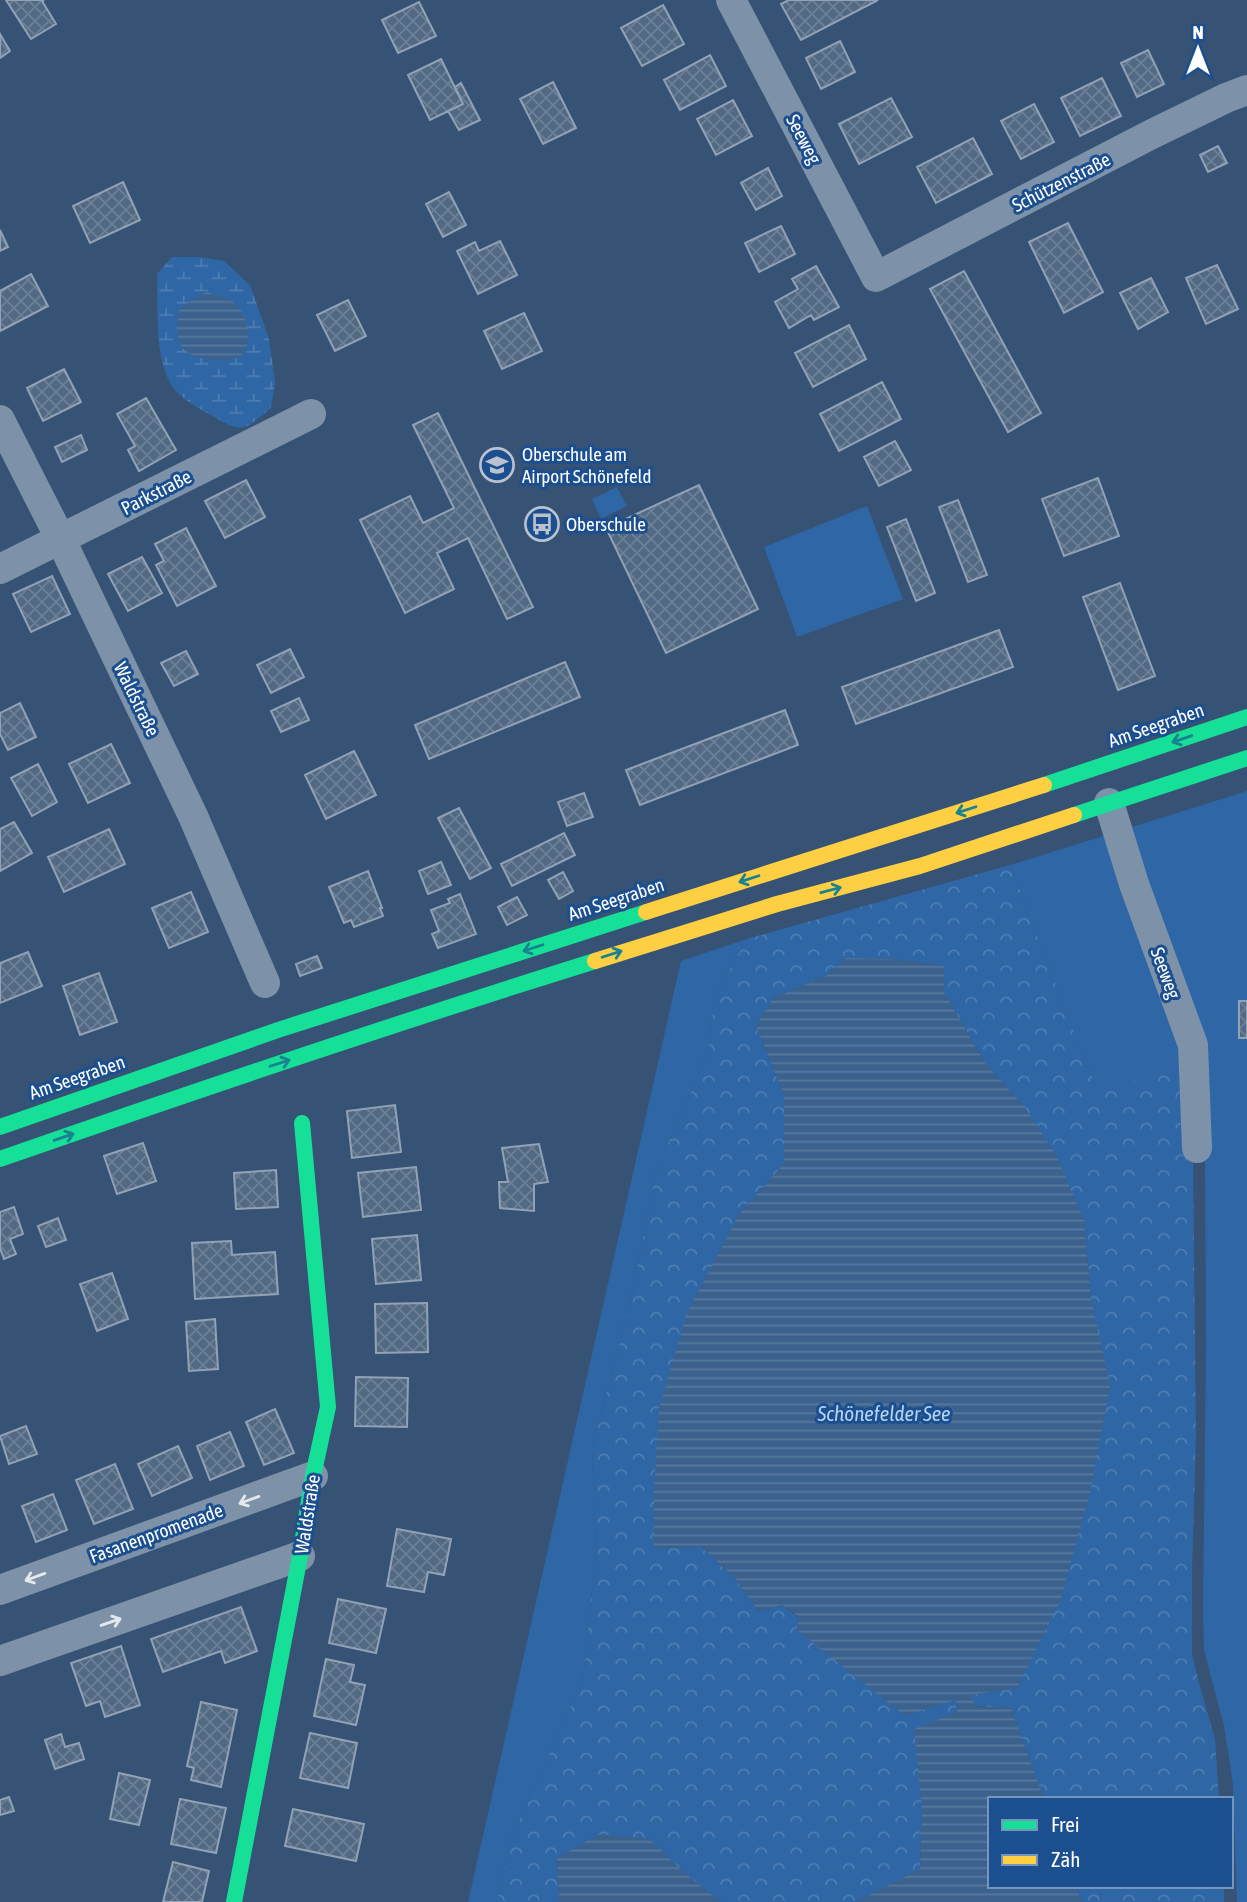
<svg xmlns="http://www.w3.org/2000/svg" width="1247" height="1902" viewBox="0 0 1247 1902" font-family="'Asap Condensed',sans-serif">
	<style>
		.green { fill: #2f66a5 }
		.forest { fill: url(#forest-crowns) }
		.wetland { fill: url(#wetland-marsh) }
		.water { fill: url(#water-rules) }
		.building { fill: url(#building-cross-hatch); stroke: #92a2b6; stroke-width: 2 }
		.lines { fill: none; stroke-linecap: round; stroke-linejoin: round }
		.street { stroke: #7d92a8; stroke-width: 30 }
		.fast { stroke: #16e098; stroke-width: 16 }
		.slow { stroke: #ffcf43; stroke-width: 16 }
		.oneway { stroke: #198292 }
		.oneway2 { stroke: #e5e9ee }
		.labels { text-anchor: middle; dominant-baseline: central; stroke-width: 6; stroke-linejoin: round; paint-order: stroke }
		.street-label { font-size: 19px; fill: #fff; stroke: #1b4f8f }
		.poi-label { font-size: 19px; fill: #fff; stroke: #1b4f8f; text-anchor: start }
		.water-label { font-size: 21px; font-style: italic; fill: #b5d3f5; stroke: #1b4f8f }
	</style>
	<defs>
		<pattern id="forest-crowns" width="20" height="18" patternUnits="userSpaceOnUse" patternTransform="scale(1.75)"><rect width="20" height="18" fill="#2f66a5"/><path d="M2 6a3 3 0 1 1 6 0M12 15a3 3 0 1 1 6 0" fill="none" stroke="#4e7db2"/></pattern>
		<pattern id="wetland-marsh" width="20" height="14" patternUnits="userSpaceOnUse" patternTransform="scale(1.75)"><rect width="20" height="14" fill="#2f66a5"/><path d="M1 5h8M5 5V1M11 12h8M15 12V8" fill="none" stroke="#4e7db2"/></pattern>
		<pattern id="water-rules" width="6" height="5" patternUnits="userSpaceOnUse" patternTransform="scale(1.75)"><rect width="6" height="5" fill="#3b618d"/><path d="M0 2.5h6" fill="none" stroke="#58799e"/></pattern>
		<pattern id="building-cross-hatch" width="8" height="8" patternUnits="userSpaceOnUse" patternTransform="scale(1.75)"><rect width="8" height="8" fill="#526984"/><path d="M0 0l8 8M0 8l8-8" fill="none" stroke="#6c8096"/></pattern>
	</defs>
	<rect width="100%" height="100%" fill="#365274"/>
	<path class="green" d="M617,487L627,506L601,519L592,499Z
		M867,506L903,599L797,637L764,547Z
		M1247,791V1902H1237L1233,1784L1224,1726L1204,1650L1203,1608L1206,1348L1205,1164L1185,1072L1096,1089L1010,865Z
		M747,939L715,995L708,1051L656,1172L631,1299L592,1448L596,1551L583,1681L510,1840L497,1902H468L681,961Z"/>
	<path class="forest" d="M1010,865L1096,1088L1185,1071L1193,1160L1196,1435L1192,1571V1654L1199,1683L1215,1739L1219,1799H1044L1011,1708L976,1706L970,1695L1017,1688L1091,1298L1084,1220L1024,1106L985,1063L944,992V966L894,959L846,958L826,976L773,998L756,1026L784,1095V1164L739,1214L654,1548L701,1547L735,1578L758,1611L782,1605L799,1618L797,1630L828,1654L956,1699L957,1712L922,1811L920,1869L856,1902H721L680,1869L650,1839L557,1858L559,1902H497L510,1840L583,1680L596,1551L592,1448L631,1299L656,1172L708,1051L715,995L747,939Z
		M1076,1886H1224V1902H1082Z"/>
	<path class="wetland" d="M172,257H200L224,261L250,285L269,339L275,382L271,408C243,431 243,434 211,415C199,409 179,397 172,386C154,358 158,307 157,274Z"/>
	<path class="water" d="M206,292C215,295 230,297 237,305C245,313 250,333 248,343C246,348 243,353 239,358C222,362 186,362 179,341C175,330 178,318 180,308Z
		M846,958L894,959L944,966V992L985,1063L1024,1106L1056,1155L1084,1220L1091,1298L1110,1386L1091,1488L1061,1599L1017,1688L971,1695L976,1706L1011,1708L1044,1799H990V1886H1076L1082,1902H856L920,1869L922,1811L914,1729L957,1712L956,1700L905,1716L797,1630L799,1617L782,1605L758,1611L735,1578L701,1547L654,1548V1494L659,1408L687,1313L739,1214L784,1164V1095L756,1026L773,998L826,976Z
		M600,1834L650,1839L680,1869L721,1902H559L557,1858Z"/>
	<path class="building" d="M6,0H44L42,1L56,24L31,39Z
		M789,0H878L801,40L781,4Z
		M419,2L436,36L398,53L382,20Z
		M663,5L684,44L642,66L621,28Z
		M0,34L10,51L0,58Z
		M840,41L855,72L821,89L806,58Z
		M1148,50L1164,84L1137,97L1121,63Z
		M710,55L726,86L680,110L664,80Z
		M441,59L463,104L430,120L408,75Z
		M1102,78L1121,116L1080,136L1061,98Z
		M553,82L576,128L543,144L520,99Z
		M461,83L480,120L459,130L448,111L463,104L455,87Z
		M891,98L912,137L859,164L839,124Z
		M733,100L752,136L716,155L697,119Z
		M1034,104L1054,142L1021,159L1001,121Z
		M973,138L992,174L936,203L917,167Z
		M1218,146L1227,163L1208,172L1200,155Z
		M768,168L782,196L756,210L741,183Z
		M123,182L140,220L90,243L73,206Z
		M449,192L466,225L443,237L426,204Z
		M1068,223L1103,292L1064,313L1029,242Z
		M781,226L795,254L759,272L745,243Z
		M0,230L8,247L0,251Z
		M500,241L517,275L478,294L457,251L475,242L479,251Z
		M1217,265L1238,309L1206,324L1186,278Z
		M816,266L839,307L814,320L811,315L789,328L775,302L798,289L792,279Z
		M964,271L1041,413L1008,432L930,289Z
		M31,274L48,306L0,331V291Z
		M1151,278L1168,312L1138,329L1120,293Z
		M348,300L366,336L335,351L317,315Z
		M524,313L542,351L502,369L484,331Z
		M849,325L866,359L813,387L795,353Z
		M64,369L81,402L43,421L27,388Z
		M882,382L901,419L839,451L820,414Z
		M146,398L176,450L139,471L128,450L135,446L117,414Z
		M438,413L533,607L507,619L468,538L437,553L454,589L405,613L360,520L410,496L423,523L454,508L413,425Z
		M81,435L87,450L62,462L55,447Z
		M895,441L911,470L879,486L864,457Z
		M1098,478L1119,536L1064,556L1042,499Z
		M246,480L265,517L225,538L205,501Z
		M699,485L758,609L666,653L606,528Z
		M958,500L987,575L968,582L939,507Z
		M906,519L935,593L916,601L887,527Z
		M186,528L216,586L177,606L156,565L164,561L155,544Z
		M142,557L162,593L128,611L108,574Z
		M52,576L70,614L31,632L13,594Z
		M1120,583L1155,676L1118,690L1083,597Z
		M999,630L1013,667L856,724L842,687Z
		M290,649L304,677L271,693L257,665Z
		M186,651L198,674L174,686L161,663Z
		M565,662L580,697L429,759L415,725Z
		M299,698L309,720L281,732L271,711Z
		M20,703L36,737L8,750L0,734V713Z
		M785,710L798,745L640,805L626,770Z
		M111,744L130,783L88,803L69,764Z
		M354,751L376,795L326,819L305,775Z
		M38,764L57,802L32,816L11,778Z
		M584,793L593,817L567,826L558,802Z
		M459,808L491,868L470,879L438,818Z
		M14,822L32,853L0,871V829Z
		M109,829L125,864L64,892L48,857Z
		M564,833L575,855L512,886L501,864Z
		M441,862L451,885L428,894L419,871Z
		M368,871L382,908H380L383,916L354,927L351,920L344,923L329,887Z
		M563,872L573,891L559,899L548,880Z
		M191,892L208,932L169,948L152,908Z
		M460,894L476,934L438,948L432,934L439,931L431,910L450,903L448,899Z
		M517,897L527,915L507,925L498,907Z
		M28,952L42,986L0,1003V963Z
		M317,956L322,968L300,976L296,964Z
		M99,973L117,1022L80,1035L63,986Z
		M1239,1001H1247V1038H1239Z
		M395,1105L401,1152L352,1158L347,1111Z
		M143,1143L156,1181L117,1194L104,1156Z
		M539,1144L548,1182L534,1184V1211L500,1208L499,1182H508L502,1148Z
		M416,1167L421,1210L363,1217L358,1173Z
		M276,1170L278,1207L236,1209L234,1173Z
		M14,1207L23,1234L10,1239L16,1254L4,1259L0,1248V1212Z
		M58,1218L66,1240L46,1247L38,1226Z
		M417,1235L421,1280L376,1284L372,1239Z
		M231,1241L232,1255L275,1252L278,1294L195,1299L192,1243Z
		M112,1273L128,1319L97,1331L80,1284Z
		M427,1303L428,1352L376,1353L375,1304Z
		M215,1319L218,1369L189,1371L186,1322Z
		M356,1377L408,1378L407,1427L355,1426Z
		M275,1409L294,1453L264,1465L246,1422Z
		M26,1426L37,1454L9,1464L0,1436Z
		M230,1432L244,1466L210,1480L197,1446Z
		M178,1446L192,1478L152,1496L138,1464Z
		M115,1464L133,1509L94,1524L76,1480Z
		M53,1494L67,1530L36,1542L22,1506Z
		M397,1529L451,1539L444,1575L428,1572L424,1592L387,1586Z
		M338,1599L386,1609L376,1653L329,1643Z
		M241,1607L257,1651L225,1663L221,1651L163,1672L151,1639Z
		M121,1646L140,1705L105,1717L100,1701L86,1706L71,1663Z
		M326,1659L354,1665L350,1682L365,1685L356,1725L314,1716Z
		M201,1702L237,1710L221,1787L191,1780L194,1768L187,1766Z
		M310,1733L357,1743L348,1788L300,1778Z
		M61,1734L65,1747L79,1743L84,1759L55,1769L45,1740Z
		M119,1773L150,1780L139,1825L110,1819Z
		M9,1797L14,1811L0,1815V1800Z
		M180,1799L226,1808L216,1853L171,1844Z
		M293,1809L364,1824L356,1861L285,1846Z
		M173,1862L209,1871L202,1902H163Z"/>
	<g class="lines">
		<path class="street" d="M731,0L876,277L1152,134L1226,98L1247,90
			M0,420L61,540L193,816L265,983
			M0,569L311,414
			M1109,803L1134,884L1193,1045L1197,1148
			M0,1590L313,1476
			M0,1661L300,1556"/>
		<path class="fast" d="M1044,785L1247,717
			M1074,815L1247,758
			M0,1127L278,1030L646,912
			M0,1159C198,1090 396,1023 595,961
			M234,1902L300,1556L313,1476L328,1407L302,1123"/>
		<path class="slow" d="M646,912L1044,785
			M595,961L777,904L920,866L1074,815"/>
	</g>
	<defs><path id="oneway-shaft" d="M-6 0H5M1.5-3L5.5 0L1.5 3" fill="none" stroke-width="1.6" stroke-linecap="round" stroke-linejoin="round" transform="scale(1.75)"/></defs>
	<g class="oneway">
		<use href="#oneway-shaft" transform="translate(1182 739) rotate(161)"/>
		<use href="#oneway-shaft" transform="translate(966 810) rotate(162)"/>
		<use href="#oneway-shaft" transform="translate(749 879) rotate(162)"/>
		<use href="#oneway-shaft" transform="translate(831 890) rotate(-15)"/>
		<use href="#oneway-shaft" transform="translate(533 948) rotate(162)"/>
		<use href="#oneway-shaft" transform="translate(612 954) rotate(-18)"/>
		<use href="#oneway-shaft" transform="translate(280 1063) rotate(-18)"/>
		<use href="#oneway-shaft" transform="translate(64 1137) rotate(-19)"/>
	</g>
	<g class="oneway2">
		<use href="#oneway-shaft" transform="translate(249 1500) rotate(160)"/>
		<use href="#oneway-shaft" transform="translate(35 1577) rotate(160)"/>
		<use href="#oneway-shaft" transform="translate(111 1622) rotate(-19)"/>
	</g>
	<defs>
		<g id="school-ring" transform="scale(1.75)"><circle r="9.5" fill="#1b4f8f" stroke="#b9c2ce" stroke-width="1.5"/><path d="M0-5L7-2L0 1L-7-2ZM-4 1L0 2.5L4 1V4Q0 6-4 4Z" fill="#b9c2ce"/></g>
		<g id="bus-ring" transform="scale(1.75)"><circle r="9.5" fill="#1b4f8f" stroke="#b9c2ce" stroke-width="1.5"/><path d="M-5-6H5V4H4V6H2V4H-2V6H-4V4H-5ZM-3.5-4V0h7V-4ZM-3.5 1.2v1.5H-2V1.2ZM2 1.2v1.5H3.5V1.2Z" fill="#b9c2ce"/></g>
	</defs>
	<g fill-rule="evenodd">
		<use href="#school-ring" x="497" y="465"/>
		<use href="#bus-ring" x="542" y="524"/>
	</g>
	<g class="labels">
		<g class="street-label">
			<text transform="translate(804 139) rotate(62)">Seeweg</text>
			<text transform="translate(1061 182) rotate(-27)">Schützenstraße</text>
			<text transform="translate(156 492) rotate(-27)">Parkstraße</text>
			<text transform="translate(137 699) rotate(64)">Waldstraße</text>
			<text transform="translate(1156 725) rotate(-19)">Am Seegraben</text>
			<text transform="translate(616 899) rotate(-18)">Am Seegraben</text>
			<text transform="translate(1166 973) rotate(70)">Seeweg</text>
			<text transform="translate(77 1077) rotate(-19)">Am Seegraben</text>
			<text transform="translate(307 1514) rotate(-81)">Waldstraße</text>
			<text transform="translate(156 1533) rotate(-20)">Fasanenpromenade</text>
		</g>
		<g class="poi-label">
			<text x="522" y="454">Oberschule am<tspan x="522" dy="22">Airport Schönefeld</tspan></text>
			<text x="566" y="524">Oberschule</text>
		</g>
		<g class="water-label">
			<text x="884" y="1413">Schönefelder See</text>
		</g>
	</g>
	<rect x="988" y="1797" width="245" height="91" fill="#1b4f8f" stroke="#7695bc" stroke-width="2"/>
	<rect x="1002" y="1820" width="35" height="10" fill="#16e098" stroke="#7695bc" stroke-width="2"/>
	<text x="1051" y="1832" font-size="21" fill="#ffffff">Frei</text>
	<rect x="1002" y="1855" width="35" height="10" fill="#ffcf43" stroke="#7695bc" stroke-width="2"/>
	<text x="1051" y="1867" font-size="21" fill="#ffffff">Zäh</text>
	<g transform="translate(1198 49)" stroke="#1b4f8f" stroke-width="5" paint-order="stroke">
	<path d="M0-5L12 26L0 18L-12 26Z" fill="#ffffff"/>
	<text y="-10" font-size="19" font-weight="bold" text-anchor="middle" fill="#ffffff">N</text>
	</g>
</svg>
